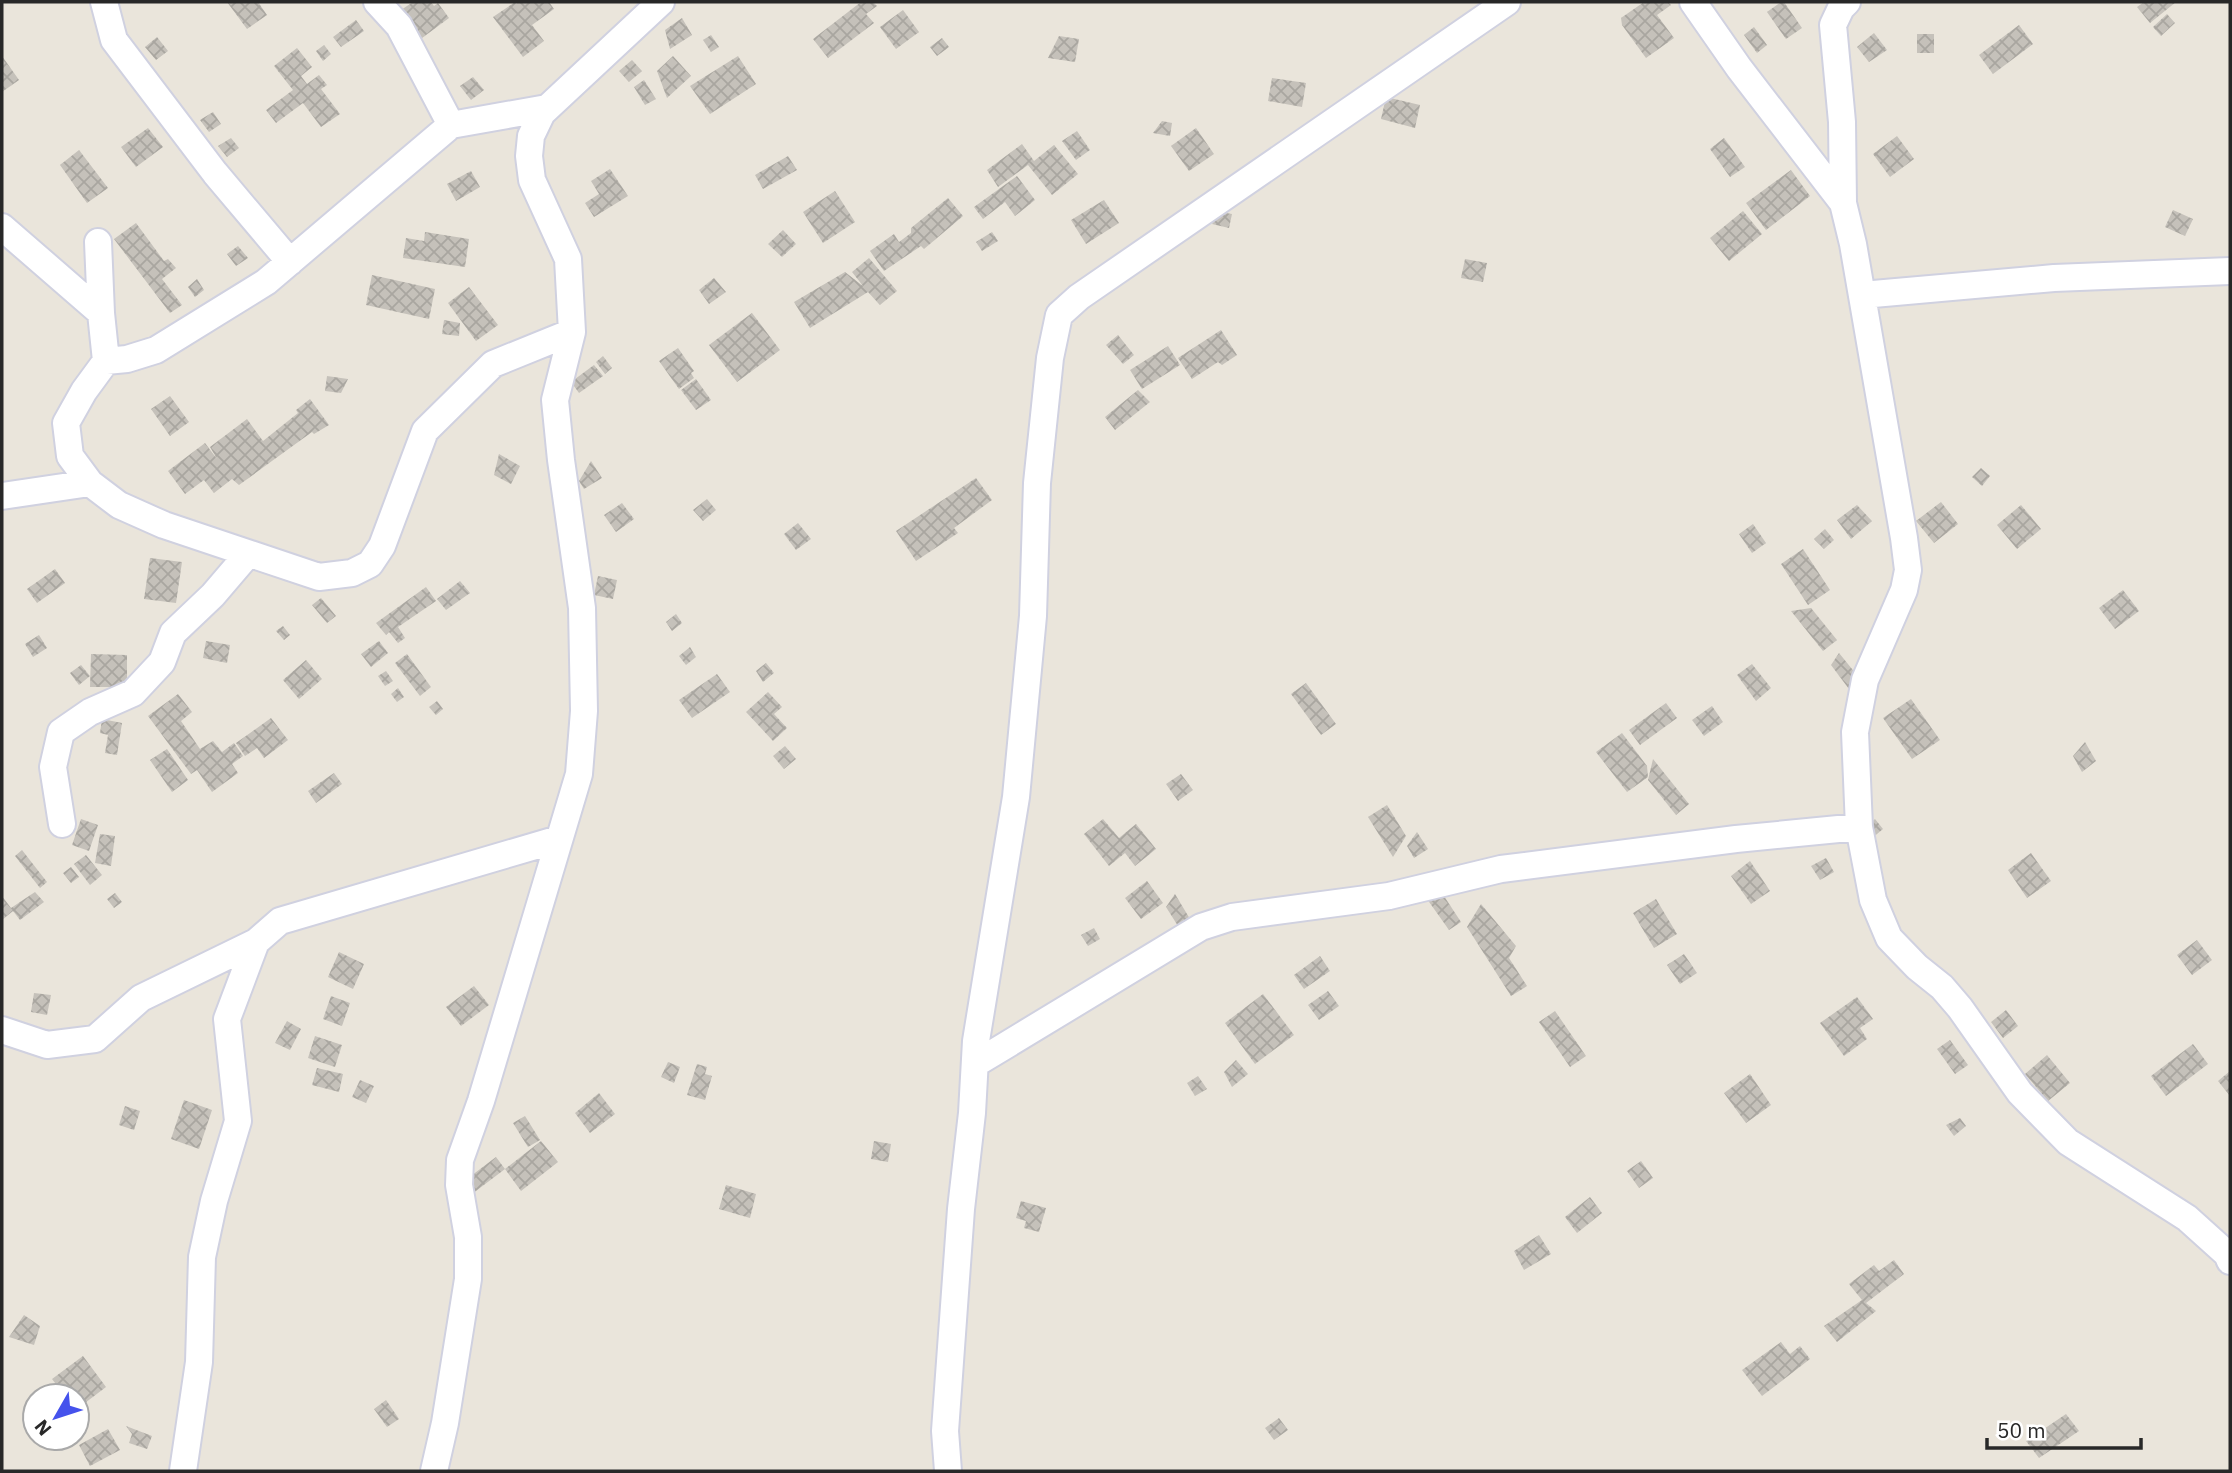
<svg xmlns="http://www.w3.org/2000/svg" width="2232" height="1473" viewBox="0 0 2232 1473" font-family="'IBM Plex Sans',sans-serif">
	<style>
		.building { fill: url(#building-cross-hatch) }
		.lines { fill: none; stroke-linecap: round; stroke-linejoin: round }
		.minor-casing { stroke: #d0d1e0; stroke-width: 30 }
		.minor { stroke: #fff; stroke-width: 26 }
	</style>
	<defs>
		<pattern id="building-cross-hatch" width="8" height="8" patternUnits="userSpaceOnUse" patternTransform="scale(1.75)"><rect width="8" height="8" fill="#c5c1ba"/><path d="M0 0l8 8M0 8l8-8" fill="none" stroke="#a9a6a0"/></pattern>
	</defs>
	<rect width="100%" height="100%" fill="#eae5db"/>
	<path class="building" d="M227,2H258L267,15L247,29Z
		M413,2H431L434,6L438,3L449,18L422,38L401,10Z
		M515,2L516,4L518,2H549L554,9L532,25L544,41L523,57L493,17Z
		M861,2H873L877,6L866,14L874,23L828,58L813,39Z
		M1644,2H1668L1671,5L1657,15L1674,38L1646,58L1622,25L1621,18Z
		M1781,2H1784L1802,28L1786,39L1767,12Z
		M2144,2H2176L2150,23L2137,7Z
		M903,10L919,32L896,49L880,27Z
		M2167,14L2175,23L2161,36L2153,27Z
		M682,18L692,35L670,49L665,30Z
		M356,20L364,31L341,47L333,37Z
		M2019,25L2033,44L1993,74L1979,55Z
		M1754,27L1767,45L1757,53L1744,35Z
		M1874,33L1887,50L1869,62L1857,47Z
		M1917,34H1934V53H1917Z
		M711,35L719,47L711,52L703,40Z
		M1059,36L1079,39L1075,62L1048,58Z
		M157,37L168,51L156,60L145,47Z
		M942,38L949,47L937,56L930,47Z
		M324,45L331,54L323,61L316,51Z
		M297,48L312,67L301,76L307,84L319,75L327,85L321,89L340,114L321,127L303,103L276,123L266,110L293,90L274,66Z
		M2,56L19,80L2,92Z
		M673,56L691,76L667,98L657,71Z
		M738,56L756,84L710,114L690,86Z
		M632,60L642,71L629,82L619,71Z
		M473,77L484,90L471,100L460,86Z
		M1272,78L1306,83L1302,107L1268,101Z
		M644,80L656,99L645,105L634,87Z
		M1386,97L1420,105L1415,128L1381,119Z
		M213,112L221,124L209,132L200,120Z
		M1162,121L1172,123L1170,136L1153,133Z
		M148,128L163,147L136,167L121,147Z
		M1196,128L1214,154L1189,171L1171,146Z
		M1077,131L1090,150L1076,160L1062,141Z
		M1897,136L1914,159L1890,177L1873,154Z
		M231,138L239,148L227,157L218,146Z
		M1724,138L1745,167L1730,177L1710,149Z
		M1022,144L1034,161L1054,145L1078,174L1052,195L1028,165L998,187L987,170Z
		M79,150L108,188L87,203L60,165Z
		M788,156L797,170L763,189L755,175Z
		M610,169L628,196L594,217L585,203L599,194L591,181Z
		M1791,170L1810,196L1766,230L1746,203Z
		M471,171L480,187L456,201L447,184Z
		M1017,176L1035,200L1015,216L1005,202L983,219L974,207Z
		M835,191L855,222L823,243L803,212Z
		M948,198L963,216L924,249L921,246L884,271L870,251L894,234L899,242L911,233V228Z
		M1104,200L1119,223L1086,244L1071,220Z
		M2173,210L2193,219L2185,236L2165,227Z
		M1743,211L1762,234L1729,261L1710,238Z
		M1220,212L1232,214L1229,228L1212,224Z
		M136,223L164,261L168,259L176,268L162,279L182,305L170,313L114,239Z
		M783,230L796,244L782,257L768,244Z
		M425,232L469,239L465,267L403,258L406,238L424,241Z
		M992,232L998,241L982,251L976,242Z
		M238,246L248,258L236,266L227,254Z
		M869,258L897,291L880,305L868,292L810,328L794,302L845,272L863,286L852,272Z
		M1465,259L1487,263L1483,282L1461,278Z
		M372,275L435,289L429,319L366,305Z
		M714,278L726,292L709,304L699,290Z
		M197,279L204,290L195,297L188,287Z
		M469,287L498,325L476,341L448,303Z
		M752,313L780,350L737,382L709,345Z
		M444,320L460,323L459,336L442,334Z
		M1221,330L1237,355L1222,365L1218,362L1192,379L1178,358Z
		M1118,335L1134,355L1123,364L1106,345Z
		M1168,346L1180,365L1142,389L1130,370Z
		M678,348L694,371L691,373L694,378L679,389L659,361Z
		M603,356L612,368L605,374L596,362Z
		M594,365L603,376L579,393L571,382Z
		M327,376L348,379L341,393L325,391Z
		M696,379L711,400L696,410L681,390Z
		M1138,390L1150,402L1115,430L1105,417Z
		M170,396L189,422L170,436L151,409Z
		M310,399L329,425L314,434L312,432L239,485L232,479L214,493L204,480L185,494L168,471L205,443L217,459L210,447L247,419L263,441L298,413L296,410Z
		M499,454L520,466L511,484L494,475Z
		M591,461L602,478L584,489L579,481Z
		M1981,468L1990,476L1982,486L1972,477Z
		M976,478L992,500L954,528L958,533L916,561L896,531Z
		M707,499L716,510L703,521L693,510Z
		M1941,502L1958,524L1934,543L1916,521Z
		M622,503L634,519L616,532L604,515Z
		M1857,505L1872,521L1851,539L1837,520Z
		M2021,505L2041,529L2017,549L1997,525Z
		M798,523L811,539L796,550L784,534Z
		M1753,524L1766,543L1752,553L1739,534Z
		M1825,529L1834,540L1824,549L1814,539Z
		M1803,549L1830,590L1808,605L1781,564Z
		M150,558L182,562L176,603L144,599Z
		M55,569L65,583L37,603L27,589Z
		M598,576L617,580L613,599L594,595Z
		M460,581L470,593L446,610L437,599Z
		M426,587L436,601L398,627L405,638L398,643L389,632L386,635L376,623Z
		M2123,590L2139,611L2115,629L2099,608Z
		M321,598L336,616L327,623L312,605Z
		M1811,608L1837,640L1823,651L1791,611Z
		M676,614L682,623L672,631L666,622Z
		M283,626L290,635L284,640L276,631Z
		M39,635L47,648L33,657L25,644Z
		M206,641L230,645L227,663L203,658Z
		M379,641L388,653L371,667L361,654Z
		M690,647L696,657L686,665L679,656Z
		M1839,653L1861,680L1849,689L1831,665Z
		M91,654L127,655V687H90Z
		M407,654L431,687L420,696L395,663Z
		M306,660L322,679L299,699L283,680Z
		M766,663L774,673L763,682L756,671Z
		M1752,664L1771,688L1756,701L1737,675Z
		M81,665L90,676L79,685L70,673Z
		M386,671L393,681L385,686L378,676Z
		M717,674L730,692L692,718L679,700Z
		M1306,683L1336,724L1321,735L1291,694Z
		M398,688L404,697L397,702L391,694Z
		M768,692L782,707L774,714L787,728L773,741L746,712Z
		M178,694L192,712L181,721L200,749L213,741L222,752L234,743L243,756L232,764L238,773L212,792L197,770L191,774L148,716Z
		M1911,699L1940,740L1912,759L1883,718Z
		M437,701L443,709L436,715L429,707Z
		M1666,703L1677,718L1640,745L1629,730Z
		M1712,706L1723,722L1704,736L1692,720Z
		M271,718L288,740L264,758L257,748L245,756L236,743Z
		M102,719L122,723L117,755L105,753L108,735L100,733Z
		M1622,733L1647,766L1648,777L1627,792L1596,752Z
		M2085,742L2096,761L2082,772L2073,756Z
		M785,746L796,759L784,769L773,756Z
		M167,749L188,780L172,792L150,760Z
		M1653,759L1689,804L1676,815L1648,780Z
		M334,773L342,784L316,803L308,791Z
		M1181,774L1193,790L1178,801L1166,784Z
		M1387,805L1406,836L1393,857L1368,817Z
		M81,819L98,825L89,851L72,845Z
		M1103,819L1119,838L1136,824L1156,849L1135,866L1125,853L1109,866L1084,834Z
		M1875,819L1883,829L1871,839L1863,829Z
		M1417,832L1428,849L1414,858L1407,846Z
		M100,834L115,836L111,866L95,863Z
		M22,850L47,882L40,888L15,856Z
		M2031,853L2051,881L2027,898L2008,870Z
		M86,855L102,875L90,885L74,864Z
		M1826,858L1834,872L1820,880L1811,866Z
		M1750,861L1770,891L1751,904L1731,876Z
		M71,867L79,877L71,883L63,873Z
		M1147,881L1163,903L1141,919L1125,898Z
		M1440,890L1461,922L1449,930L1427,899Z
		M35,892L44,902L20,920L13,911L2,920V896L11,908Z
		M115,893L122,902L114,908L107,899Z
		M1175,894L1190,919L1178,926L1166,907Z
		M1656,899L1677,934L1654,948L1633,913Z
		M1481,904L1516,946L1509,958L1527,986L1511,996L1467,927Z
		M1094,928L1100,939L1088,946L1081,935Z
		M2197,940L2212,960L2192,975L2177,955Z
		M339,952L364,964L353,989L328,977Z
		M1684,954L1697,973L1680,984L1667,965Z
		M1320,956L1330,971L1304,989L1294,975Z
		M474,986L489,1005L461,1026L446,1007Z
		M1328,991L1339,1006L1319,1020L1308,1005Z
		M34,993L51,995L47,1015L31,1012Z
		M1263,994L1294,1035L1255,1064L1225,1023Z
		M331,996L350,1003L342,1026L323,1019Z
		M1857,997L1873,1019L1860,1028L1867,1039L1844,1056L1820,1023Z
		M2006,1010L2018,1026L2003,1038L1991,1022Z
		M1555,1011L1586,1056L1570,1067L1539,1022Z
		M287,1021L301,1029L290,1050L275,1043Z
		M315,1036L342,1045L335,1067L308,1058Z
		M1950,1040L1968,1065L1955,1074L1937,1049Z
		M2193,1044L2208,1064L2166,1096L2151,1076Z
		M2047,1055L2070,1083L2048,1101L2025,1074Z
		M1236,1060L1248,1074L1232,1087L1224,1072Z
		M668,1062L680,1067L674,1083L661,1077Z
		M697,1064L707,1067L705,1074L712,1076L705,1100L687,1095Z
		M317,1068L343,1074L339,1092L312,1085Z
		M2230,1071V1096L2218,1081Z
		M1750,1074L1771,1105L1746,1123L1724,1093Z
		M1198,1076L1207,1089L1195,1096L1187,1083Z
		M360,1080L374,1086L366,1103L352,1097Z
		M599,1093L615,1114L590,1133L575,1113Z
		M184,1100L212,1110L199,1149L171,1139Z
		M125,1106L140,1111L134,1130L119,1125Z
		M525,1116L540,1140L528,1147L513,1123Z
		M1960,1118L1966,1126L1954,1136L1946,1125Z
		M541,1141L558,1162L521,1191L505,1169Z
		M874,1141L891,1144L888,1162L871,1159Z
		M496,1157L505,1169L468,1197L459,1185Z
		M1641,1161L1653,1178L1639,1188L1627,1171Z
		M726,1185L756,1194L750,1218L719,1209Z
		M1590,1197L1602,1213L1577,1233L1565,1217Z
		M1021,1201L1046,1208L1039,1232L1024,1228L1026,1221L1016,1218Z
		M1539,1235L1551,1254L1524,1270L1514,1251Z
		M1894,1260L1904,1274L1866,1303L1876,1311L1837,1342L1824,1326L1862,1300L1849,1284L1874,1265L1879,1271Z
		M24,1315L40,1326L34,1345L9,1337Z
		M1781,1342L1790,1354L1800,1346L1810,1359L1762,1396L1742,1370Z
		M83,1356L106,1387L77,1409V1396H65L52,1379Z
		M386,1400L399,1419L387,1427L374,1409Z
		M2066,1414L2079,1431L2039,1458L2026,1441Z
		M1279,1418L1288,1430L1274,1440L1265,1428Z
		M126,1426L152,1436L147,1449L129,1443L132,1434Z
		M108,1429L120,1450L90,1466L79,1445Z"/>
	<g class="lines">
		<g class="minor-casing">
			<path id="minor" d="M104,2L114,40L215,173L290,262
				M377,2L399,26L451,125
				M1693,2L1739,68L1843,203L1853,244L1904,538L1908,570L1904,590L1865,680L1855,732L1859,827L1873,900L1889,938L1917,967L1942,987L1960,1008L2020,1093L2068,1142L2187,1218L2227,1254L2230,1261
				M1843,203L1842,122L1833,25L1841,8L1847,2
				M2,227L101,313
				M98,242L101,313L106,361L84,391L66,423L70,456L90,483L119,505L164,525L319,577L352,573L370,564L382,546L425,431L493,364L572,332
				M1862,295L2054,278L2230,271
				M106,361L127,359L156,350L266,282L451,125L547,108
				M2,496L90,483
				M62,824L53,767L61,732L90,712L133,693L162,662L173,633L213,595L248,554
				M2,1030L47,1045L95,1039L141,998L256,942
				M975,1064L1201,927L1232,917L1389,896L1501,869L1736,839L1859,827
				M183,1471L199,1362L202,1257L214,1201L238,1121L227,1019L256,942L280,921L559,839
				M434,1471L445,1423L468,1279V1237L459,1185L460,1160L481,1101L579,774L584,711L582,608L561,460L555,400L572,332L568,259L532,180L529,156L531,136L542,113L661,2
				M948,1471L945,1431L961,1209L972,1113L976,1041L1016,797L1033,616L1037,483L1050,358L1059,315L1079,297L1507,2"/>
		</g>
		<use href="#minor" class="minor"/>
	</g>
	<rect width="2232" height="1473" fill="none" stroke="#282828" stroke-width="7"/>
	<g transform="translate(56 1417) rotate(231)"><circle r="33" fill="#ffffff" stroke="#a9a9a9" stroke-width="2"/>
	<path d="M0-5L12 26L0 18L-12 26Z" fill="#4552ec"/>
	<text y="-10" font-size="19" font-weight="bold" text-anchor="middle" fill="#282828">N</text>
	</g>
	<path d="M1987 1438v10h154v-10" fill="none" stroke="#282828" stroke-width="3.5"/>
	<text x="1997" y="1438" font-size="21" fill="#282828" stroke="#ffffff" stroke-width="5" paint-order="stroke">50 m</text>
</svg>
